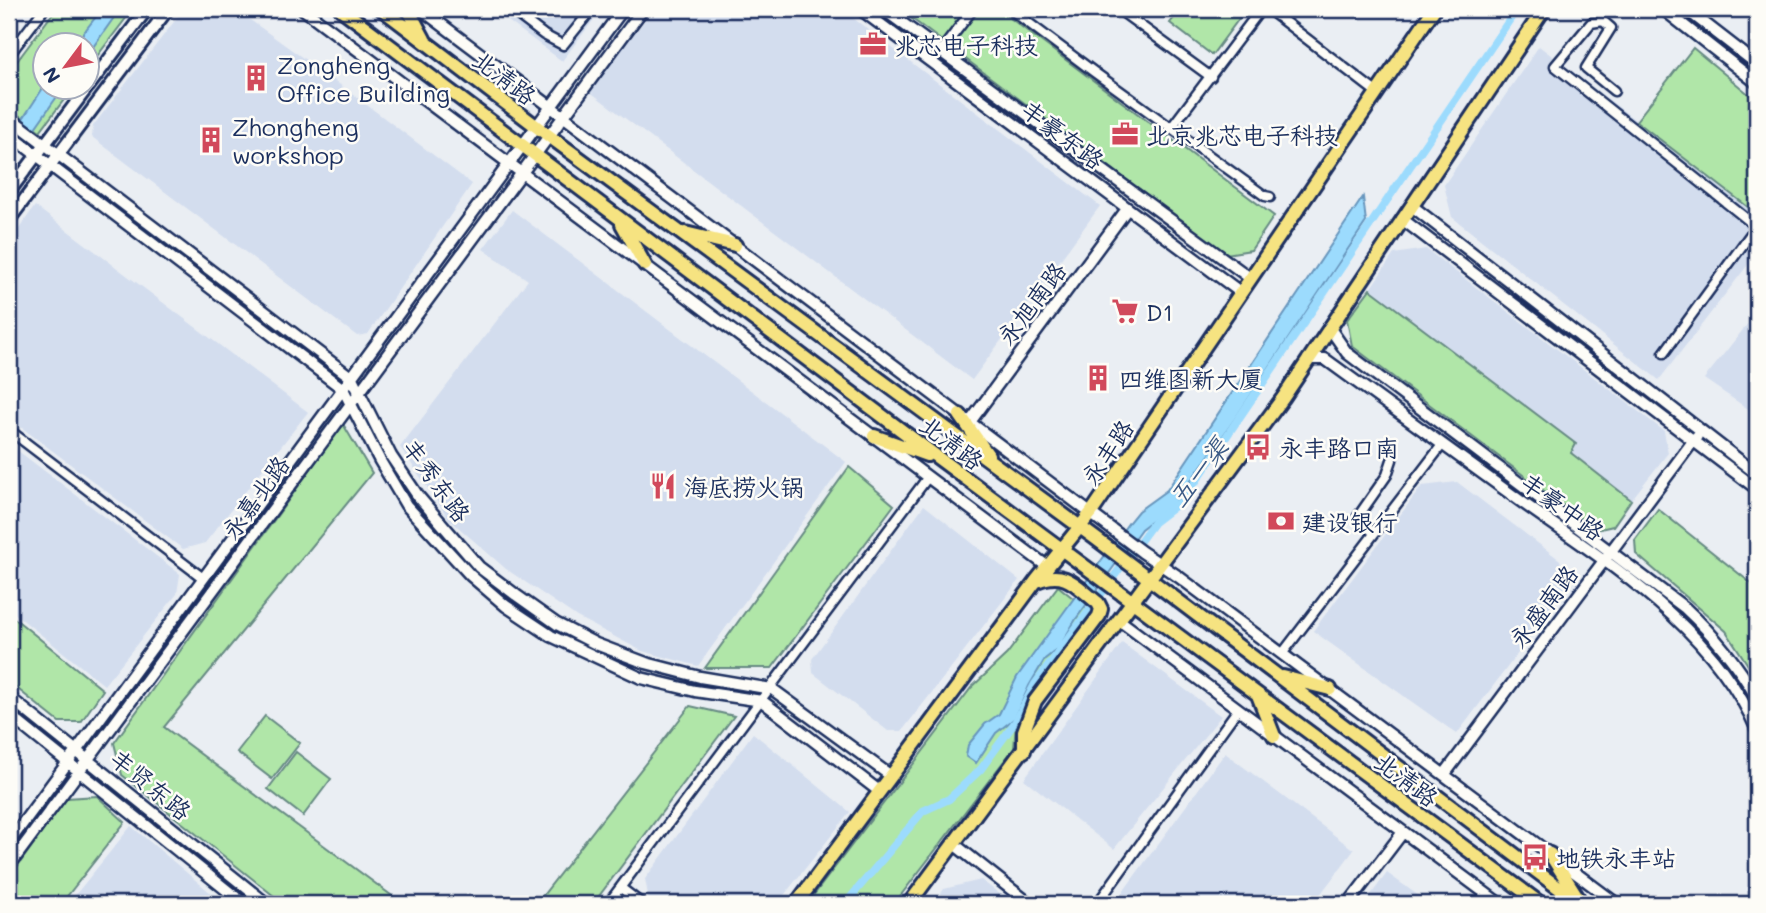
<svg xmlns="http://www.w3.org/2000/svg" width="1766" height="913" viewBox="0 0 1766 913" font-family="Mali,'LXGW WenKai TC',sans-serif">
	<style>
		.built { fill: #d3ddee }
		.green { fill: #b0e6a8; stroke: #668a83; stroke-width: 2 }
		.water { fill: #9cdbfd; stroke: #6896bd; stroke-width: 2 }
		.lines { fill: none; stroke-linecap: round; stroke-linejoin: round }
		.canal { stroke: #9cdbfd; stroke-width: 8 }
		.minor-casing { stroke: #1b2f5e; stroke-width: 13 }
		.tertiary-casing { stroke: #1b2f5e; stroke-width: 15 }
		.secondary-casing { stroke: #1b2f5e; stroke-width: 16 }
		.primary-casing { stroke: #1b2f5e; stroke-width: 18 }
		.minor { stroke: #fdfcf7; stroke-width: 8 }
		.tertiary { stroke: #fdfcf7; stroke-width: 10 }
		.secondary { stroke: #fdfcf7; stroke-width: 10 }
		.primary { stroke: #f6e381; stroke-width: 12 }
		.labels { text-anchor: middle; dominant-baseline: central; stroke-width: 5; stroke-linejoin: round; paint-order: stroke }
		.poi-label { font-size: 24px; fill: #1b2f5e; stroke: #fdfcf7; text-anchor: start }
		.street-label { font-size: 24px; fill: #1b2f5e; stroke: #fdfcf7 }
		.water-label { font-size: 26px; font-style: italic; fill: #3b5a86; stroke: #fdfcf7 }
	</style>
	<rect width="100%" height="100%" fill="#eaeef3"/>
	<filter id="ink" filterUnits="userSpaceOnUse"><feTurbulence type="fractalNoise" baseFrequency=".0143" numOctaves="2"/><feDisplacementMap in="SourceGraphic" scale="14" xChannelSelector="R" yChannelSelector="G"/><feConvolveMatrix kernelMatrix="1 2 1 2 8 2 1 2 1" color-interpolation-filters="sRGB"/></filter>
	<g filter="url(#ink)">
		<path class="built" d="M184,9H235L339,84L472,184L368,334L357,336L92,137L93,126Z
			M492,9H602L562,61Z
			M654,9H841L1100,206L972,380L589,91Z
			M1539,46L1757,214V253L1659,380L1452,217L1444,185Z
			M35,206L308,412L205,543L183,549L9,418V243Z
			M512,210L846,462L698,666L642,651L577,617L506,569L449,519L400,447L528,280L483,249Z
			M1426,249L1664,431L1668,453L1631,500L1571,452L1576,444L1370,289L1394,254Z
			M1757,312V415L1704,379Z
			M9,444L180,574L177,594L104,685L9,609Z
			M1457,482L1560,560L1567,588L1457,734L1313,631L1422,486Z
			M924,505L1019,580L902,731H888L813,673L812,659Z
			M1122,643L1221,716L1114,849L1024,779Z
			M753,733L850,812L777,904H655L649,900L645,879Z
			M1225,753L1354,850L1313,904H1114Z
			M131,826L224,904H68Z
			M1387,873L1430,904H1431H1364Z
			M981,880L1013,904H933L944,889Z"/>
		<path class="green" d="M56,9H133L88,68V46H46V88H73L40,131L9,108V72Z
			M899,9H998L1274,216L1251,250L1226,254Z
			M1181,9H1246L1212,55L1170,23Z
			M1693,48L1757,101V214L1636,121Z
			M1370,289L1576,444L1571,453L1631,500L1613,526L1596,530L1352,346L1347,320Z
			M343,424L372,473L164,727L403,904H284L122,775L114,743Z
			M849,467L894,505L772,668H705Z
			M1658,509L1757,588V679L1726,631L1636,554L1635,540Z
			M1058,586L1088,610L1016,724L1014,748L894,904H807L971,688L1007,654Z
			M9,614L103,690L81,722H59L9,682Z
			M690,706L734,716L593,904H533L537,903Z
			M265,716L300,743L272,779L237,752Z
			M296,752L331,779L303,816L268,789Z
			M97,796L125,822L61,904H9V878L67,798Z"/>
		<path class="water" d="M102,9H120L88,54V46L74,45Z
			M45,85L46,88H63L9,165V140Z
			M1363,197L1366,222L1237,416L1175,503L1141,529L1076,619L1059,648L1045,659L1029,686L1015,718L996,733L976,763L966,756L968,745L985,724L999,714L1017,677L1129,522L1138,511L1167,490Z"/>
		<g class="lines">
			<path class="canal" d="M845,904L923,811L949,799L981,769L1016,721L1035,684L1154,522L1184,499L1517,9"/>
			<g class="minor-casing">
				<path id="minor" d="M510,9L544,35L563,45L592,9
					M1010,9L1094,72L1265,196L1270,197
					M1118,9L1211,77
					M1268,9L1376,92
					M941,51L973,9
					M9,55L44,9
					M1614,91L1586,68L1611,28L1603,21L1591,23L1555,66L1748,220L1755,228L1664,353
					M1171,128L1261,9
					M9,430L203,578
					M1374,533L1357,518L1387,475L1392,460
					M1282,654L1442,445
					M621,888L642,904
					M608,904L928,477
					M1097,904L1238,709"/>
			</g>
			<g class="tertiary-casing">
				<path id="tertiary" d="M303,9L1048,567
					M421,9L1142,552L1179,577L1617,904
					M860,9L1240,292
					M883,9L1250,278
					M1663,9L1757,83
					M1686,9L1757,64
					M9,117L352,378L391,456L418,496L479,567L516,595L557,624L596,644L646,663L700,677L772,689L891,776
					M9,134L343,389L380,461L406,505L470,575L506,606L551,636L641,678L695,691L762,701L879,791
					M1412,206L1757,474
					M1402,219L1757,489
					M1329,327L1347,353L1685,608C1714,635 1737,663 1757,698
					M1308,359H1325C1389,406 1454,453 1519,500C1608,564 1712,625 1757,730
					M970,422L1127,209
					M1119,620L1500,904
					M9,697L267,904
					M9,715L244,904
					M1444,775L1697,436
					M9,842L623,9
					M954,844L1030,904
					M9,866L643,9
					M1348,904L1403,832"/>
			</g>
			<g class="secondary-casing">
				<path id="secondary" d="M88,87L147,9
					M9,192L87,88
					M9,220L168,9"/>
			</g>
			<g class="primary-casing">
				<path id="primary" d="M341,9L941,460L1541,904
					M382,9L549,136L1095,538L1580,904
					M408,9L424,39
					M622,224L645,265
					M685,233L735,245
					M960,415L988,455
					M874,436L927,455
					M1283,677L1330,689
					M1258,695L1274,736
					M1024,751V731L1035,701L1099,616L1101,609L1098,603C1076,586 1066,569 1037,581
					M1550,854L1578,898
					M796,904L1036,581L1091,513L1434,9
					M909,904L1283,398L1544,9"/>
			</g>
			<use href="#minor" class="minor"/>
			<use href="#tertiary" class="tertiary"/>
			<use href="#secondary" class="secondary"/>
			<use href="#primary" class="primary"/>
		</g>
	</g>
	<defs>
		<g id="office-bare" transform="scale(2.1)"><path d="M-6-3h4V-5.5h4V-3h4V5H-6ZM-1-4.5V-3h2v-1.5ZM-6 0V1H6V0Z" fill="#d1495b" stroke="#fdfcf7" stroke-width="2.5" paint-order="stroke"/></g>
		<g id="building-bare" transform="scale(2.1)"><path d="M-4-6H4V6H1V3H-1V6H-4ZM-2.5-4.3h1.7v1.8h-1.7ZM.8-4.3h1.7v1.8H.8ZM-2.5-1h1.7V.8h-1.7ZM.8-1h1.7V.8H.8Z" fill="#d1495b" stroke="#fdfcf7" stroke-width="2.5" paint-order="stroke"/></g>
		<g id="supermarket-bare" transform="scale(2.1)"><path d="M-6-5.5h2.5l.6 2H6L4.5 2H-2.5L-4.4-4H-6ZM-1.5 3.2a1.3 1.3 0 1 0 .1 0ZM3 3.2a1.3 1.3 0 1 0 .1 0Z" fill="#d1495b" stroke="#fdfcf7" stroke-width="2.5" paint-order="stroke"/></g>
		<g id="bus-bare" transform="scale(2.1)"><path d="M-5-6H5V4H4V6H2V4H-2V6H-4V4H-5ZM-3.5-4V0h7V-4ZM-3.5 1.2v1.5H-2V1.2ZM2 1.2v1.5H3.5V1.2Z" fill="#d1495b" stroke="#fdfcf7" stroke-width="2.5" paint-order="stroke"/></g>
		<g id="restaurant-bare" transform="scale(2.1)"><path d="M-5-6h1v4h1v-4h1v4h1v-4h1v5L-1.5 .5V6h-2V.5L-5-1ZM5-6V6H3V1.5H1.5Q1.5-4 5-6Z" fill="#d1495b" stroke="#fdfcf7" stroke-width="2.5" paint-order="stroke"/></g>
		<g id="bank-bare" transform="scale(2.1)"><path d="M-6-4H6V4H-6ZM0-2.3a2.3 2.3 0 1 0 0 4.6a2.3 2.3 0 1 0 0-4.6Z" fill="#d1495b" stroke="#fdfcf7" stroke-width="2.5" paint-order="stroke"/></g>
	</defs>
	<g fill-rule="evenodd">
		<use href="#office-bare" x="873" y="44"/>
		<use href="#building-bare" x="256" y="78"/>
		<use href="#office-bare" x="1125" y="134"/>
		<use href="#building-bare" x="211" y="140"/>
		<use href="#supermarket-bare" x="1125" y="311"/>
		<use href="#building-bare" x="1098" y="378"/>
		<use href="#bus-bare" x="1258" y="447"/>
		<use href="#restaurant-bare" x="663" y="486"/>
		<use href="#bank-bare" x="1281" y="521"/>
		<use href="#bus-bare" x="1535" y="857"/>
	</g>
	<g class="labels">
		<g class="poi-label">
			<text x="894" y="44">兆芯电子科技</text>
			<text x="277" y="64">Zongheng<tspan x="277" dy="28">Office Building</tspan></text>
			<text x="232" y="126">Zhongheng<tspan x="232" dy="28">workshop</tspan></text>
			<text x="1146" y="134">北京兆芯电子科技</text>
			<text x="1146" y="311">D1</text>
			<text x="1119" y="378">四维图新大厦</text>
			<text x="1279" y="447">永丰路口南</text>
			<text x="684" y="486">海底捞火锅</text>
			<text x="1302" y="521">建设银行</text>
			<text x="1556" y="857">地铁永丰站</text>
		</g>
		<g class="street-label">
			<text transform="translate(505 77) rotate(37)">北清路</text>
			<text transform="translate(1063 134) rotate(37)">丰豪东路</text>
			<text transform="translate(1031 303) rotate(-53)">永旭南路</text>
			<text transform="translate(952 442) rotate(37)">北清路</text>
			<text transform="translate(1107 452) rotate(-56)">永丰路</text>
			<text transform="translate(437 480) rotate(54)">丰秀东路</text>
			<text transform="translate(255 497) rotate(-54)">永嘉北路</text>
			<text transform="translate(1563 506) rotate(36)">丰豪中路</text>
			<text transform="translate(1543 606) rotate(-53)">永盛南路</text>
			<text transform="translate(1407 779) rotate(37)">北清路</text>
			<text transform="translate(151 784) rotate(39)">丰贤东路</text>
		</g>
		<g class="water-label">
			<text transform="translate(1198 472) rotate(-52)">五一渠</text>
		</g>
	</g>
	<rect width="1766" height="913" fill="none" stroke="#fdfcf7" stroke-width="35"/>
	<rect x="18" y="18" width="1731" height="878" fill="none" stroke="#1b2f5e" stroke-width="2.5" filter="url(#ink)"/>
	<g transform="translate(66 66) rotate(238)"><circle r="33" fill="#fdfcf7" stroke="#a3aaba" stroke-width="2"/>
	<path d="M0-5L12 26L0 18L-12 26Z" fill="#d1495b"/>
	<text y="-10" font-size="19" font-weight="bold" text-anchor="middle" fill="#1b2f5e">N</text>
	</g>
</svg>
